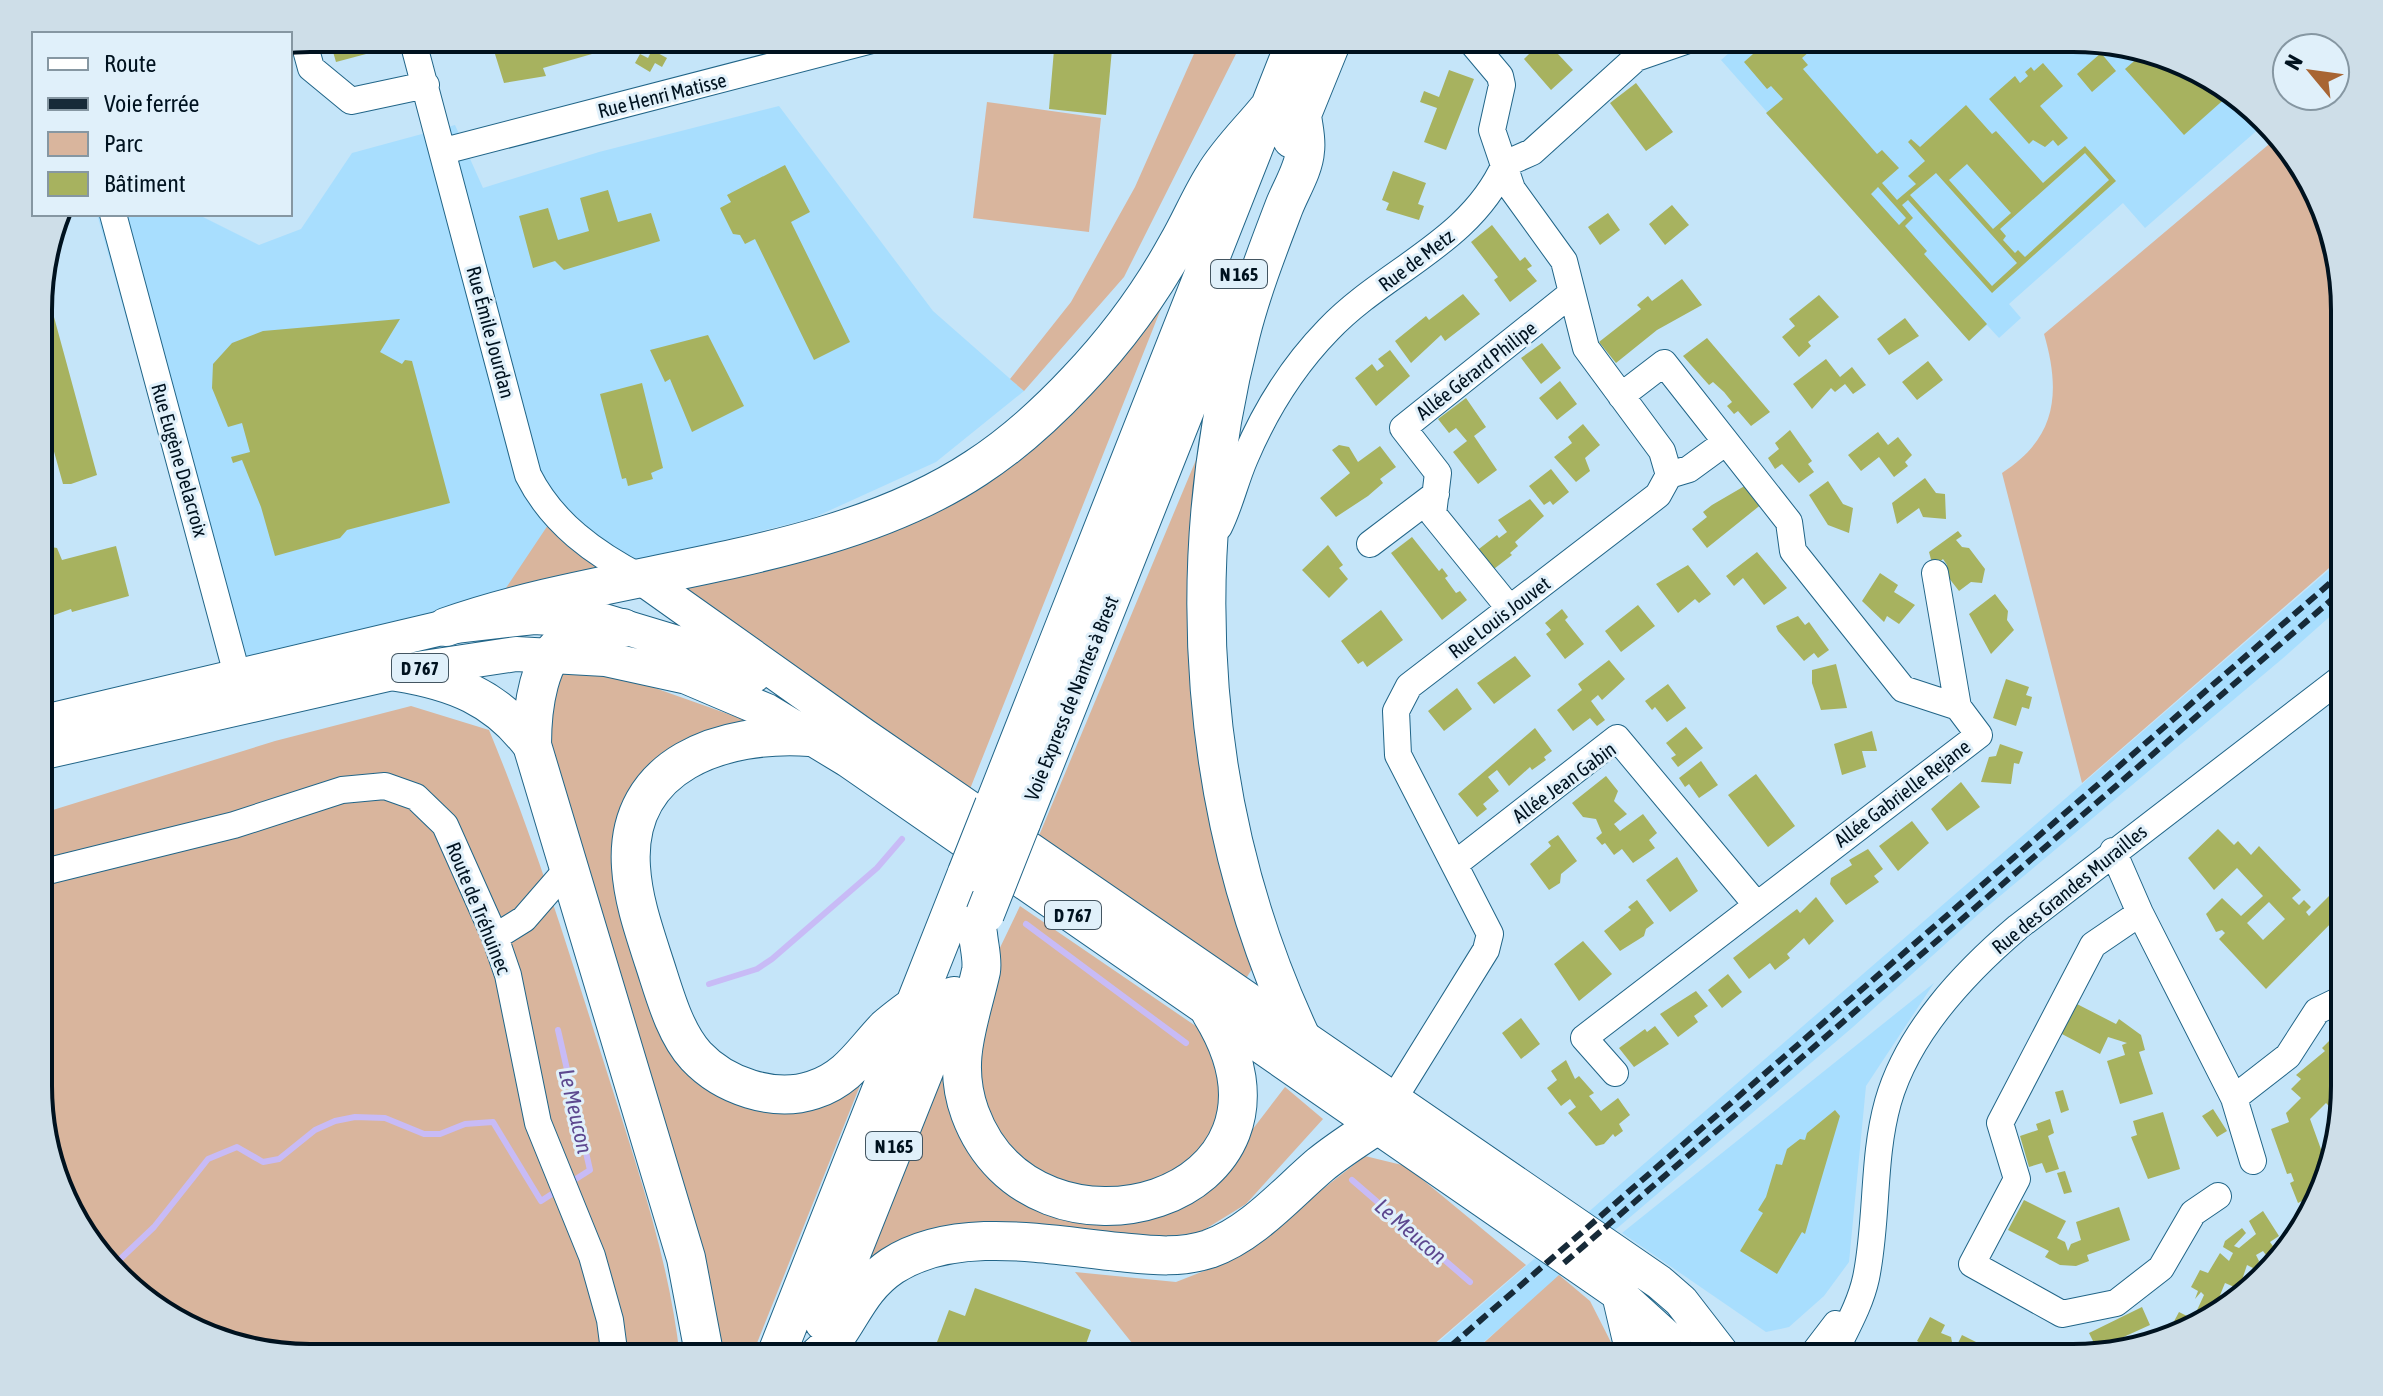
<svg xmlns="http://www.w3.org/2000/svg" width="2383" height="1396" viewBox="0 0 2383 1396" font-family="'Asap Condensed',sans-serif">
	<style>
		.built { fill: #a8defe }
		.green { fill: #d9b59d }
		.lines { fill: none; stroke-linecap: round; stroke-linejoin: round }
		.stream { stroke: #c8bbf6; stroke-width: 6 }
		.building { fill: #a7b25f; fill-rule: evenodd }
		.minor-casing { stroke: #216588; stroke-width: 28 }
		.major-casing { stroke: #216588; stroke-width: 36 }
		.highway-casing { stroke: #216588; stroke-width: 40 }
		.minor { stroke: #fff; stroke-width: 26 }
		.major { stroke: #fff; stroke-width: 34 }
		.highway { stroke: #fff; stroke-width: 38 }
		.rail { stroke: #172a38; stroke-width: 6; stroke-dasharray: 12 6; stroke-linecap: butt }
		.highway-bridge-casing { stroke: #216588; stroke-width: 40; stroke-linecap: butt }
		.highway-bridge { stroke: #fff; stroke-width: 38 }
		.labels { text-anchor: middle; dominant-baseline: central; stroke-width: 6; stroke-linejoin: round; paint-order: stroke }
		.shield { fill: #e0f0fa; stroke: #435561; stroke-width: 2 }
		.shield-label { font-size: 18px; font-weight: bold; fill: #00121f }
		.street-label { font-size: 20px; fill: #00121f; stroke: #e0f0fa }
		.water-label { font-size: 22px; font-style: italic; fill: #5d488f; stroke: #e0f0fa }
		.rim { fill: none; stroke: #00121f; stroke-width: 4 }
	</style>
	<rect width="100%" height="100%" fill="#c5e5f9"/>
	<path class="built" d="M1746,38H2073L2209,75L2261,127L2145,228L2123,203L2009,304L2021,318L1999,338L1987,325L1969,341L1721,60Z
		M779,106L933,311L1024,391L936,462L813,518L224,665L97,214H197L259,245L301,229L352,153L455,125L483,188L599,152Z
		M2344,557V604L2282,659L1981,912L1853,1027L1465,1358H1420Z
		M1934,983L1866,1086L1849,1262L1824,1296L1789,1327L1766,1332L1622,1233Z"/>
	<path class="green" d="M1201,38H1244L1124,277L1024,391L1010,379L1071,302L1135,187Z
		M987,102L1101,118L1089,232L973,218Z
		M2274,140L2308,174L2344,292V555L2082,783L2002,473C2057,438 2061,392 2044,334Z
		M1176,271L970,789L686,593L679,584L936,511L1021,460L1099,379Z
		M1206,436L1198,564L1255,964L1242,985L1038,838Z
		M550,522L607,569L500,597Z
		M559,673L624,677L765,727L660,769L627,911L743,1100L867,1068L751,1358H713L545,747Z
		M411,706L489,730C535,841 570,955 606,1069C636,1164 669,1258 680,1358H310L174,1321L84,1237L40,1121V814L275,741Z
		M1020,906L1203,1031L1239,1147L1285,1087L1323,1119L1246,1204L1199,1233L864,1266L945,1062Z
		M1365,1156L1406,1166L1526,1265L1418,1358H1144L1075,1272L1176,1282L1232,1260Z
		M1559,1275L1590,1301L1619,1358H1467Z"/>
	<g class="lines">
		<path class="stream" d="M1026,924L1186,1043
			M709,984L757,969L772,959L877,868L902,839
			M558,1030L590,1170L568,1184
			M1352,1180L1470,1282
			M114,1265L154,1227L208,1159L237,1147L263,1162L279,1159L315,1130L335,1121L355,1117L385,1118L424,1134H440L465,1124L493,1122L541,1201L558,1190
			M1526,1348L1536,1358"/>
	</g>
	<path class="building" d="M329,38H377L381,50L336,62Z
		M490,38H588L592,54L543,68L546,76L504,83Z
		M1055,38H1113L1106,115L1049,109Z
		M1517,38H1543L1573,70L1551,90L1524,59L1530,53Z
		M1771,38H1825L1802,58L1808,65L1803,69L1877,154L1882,150L1899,168L1882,183L1897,200L1916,184L1908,176L1925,161L1908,142L1911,139L1920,147L1966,105L1992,134L1996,131L2043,183L2085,146L2116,181L1992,293L1908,200L1902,205L1913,218L1905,226L1927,251L1924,254L1987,324L1969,341L1766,113L1783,99L1771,86L1767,89L1744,62ZM2085,153L2109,180L2025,257L2018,250L2015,253L2003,240L2006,236L2000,229ZM1967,164L2011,213L1993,229L1949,180ZM1936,173L2017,263L1992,286L1910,195ZM1878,187L1906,218L1899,225L1871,194Z
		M652,50L667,58L662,67L655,63L650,72L635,63L640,54L648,58Z
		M2101,53L2116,71L2092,92L2077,74Z
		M2140,56L2209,75L2229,95L2184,135L2125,69Z
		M2043,63L2063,86L2040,106L2068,138L2058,146L2053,140L2045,147L2033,140L2029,144L1989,99L2015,76L2020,83L2028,76L2025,72L2031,67L2034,71Z
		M1449,70L1474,79L1446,150L1424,142L1437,108L1420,102L1424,91L1439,97Z
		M1636,83L1673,132L1646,151L1610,103Z
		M785,165L810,212L791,222L850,342L814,360L755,239L745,244L740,235L733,234L720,208L731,202L727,195Z
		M1393,171L1426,183L1418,204L1424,206L1419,220L1386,210L1389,203L1382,200Z
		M608,190L618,222L651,213L660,241L564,270L555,261L533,268L519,216L548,208L558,240L589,231L580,198Z
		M1672,205L1689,225L1665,245L1649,224Z
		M1608,213L1620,230L1600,245L1588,227Z
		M1492,225L1520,261L1525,257L1532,266L1527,269L1537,281L1510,302L1494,280L1498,277L1471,242Z
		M1682,279L1702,305L1657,330L1616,363L1599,342L1641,309L1637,305L1648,296L1652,301Z
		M1463,294L1480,314L1445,341L1441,335L1411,363L1395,341L1426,316L1429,320Z
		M1819,295L1839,317L1808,342L1811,346L1799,357L1782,337L1795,326L1789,319Z
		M51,306L97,475L71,484H63L40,401V309Z
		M1905,318L1919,336L1889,355L1877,339Z
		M400,319L380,352L402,364L405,360L412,361L450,503L347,530L340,538L275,556L261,507L242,460L233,463L231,457L250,452L242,423L228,427L212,388L213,364L232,343L263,331Z
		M708,335L744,406L692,432L670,379L665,382L650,350Z
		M1707,338L1770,412L1751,426L1738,411L1734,414L1727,406L1732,402L1724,392L1713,382L1709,385L1683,356Z
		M1542,343L1561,368L1541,384L1521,358Z
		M1390,350L1410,376L1376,406L1355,378L1372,364L1377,371L1384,366L1378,359Z
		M1826,359L1840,377L1852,367L1866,385L1853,394L1845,384L1835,392L1831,388L1812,409L1793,384Z
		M1928,361L1943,380L1917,400L1902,382Z
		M1560,381L1577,404L1557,420L1539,398Z
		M642,383L663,468L651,473L653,479L628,486L626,478L622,479L600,394Z
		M1466,398L1486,427L1474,436L1497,470L1478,484L1453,452L1467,441L1456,428L1449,433L1438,419Z
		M1583,424L1600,445L1585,458L1590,471L1576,482L1554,457L1572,443L1568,437Z
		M1790,430L1812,461L1808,464L1814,472L1799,483L1782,464L1775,469L1768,458L1779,449L1775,443Z
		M1878,432L1888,445L1898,437L1912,455L1905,462L1908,466L1894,477L1879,457L1861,471L1848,455Z
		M1339,445L1349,447L1358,462L1380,446L1396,467L1380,479L1383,483L1368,496L1336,517L1320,498L1350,473L1332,450Z
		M1551,469L1569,492L1553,505L1550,501L1544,505L1529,486Z
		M1925,478L1936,493L1945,494L1946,519L1923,517L1919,508L1897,524L1892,503Z
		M1828,481L1843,504L1853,508L1849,533L1828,525L1809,495Z
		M1748,484L1763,503L1707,548L1692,529L1707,517L1703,512L1712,505Z
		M1530,499L1544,516L1515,542L1518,546L1510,553L1512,555L1490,572L1475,552L1497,535L1499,538L1507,532L1498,520Z
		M1958,531L1962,536L1956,540L1962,547L1969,548L1985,569L1982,583L1971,582L1959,591L1945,573L1947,565L1943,559L1933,567L1929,552Z
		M1412,537L1439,571L1442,568L1448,576L1445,578L1456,593L1460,591L1467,600L1442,620L1391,553Z
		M1328,545L1343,565L1339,568L1348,579L1329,598L1302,570Z
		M116,546L129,596L72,612L71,609L40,620V566L51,564V547L57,548L62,560Z
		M1757,552L1787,588L1764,605L1743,578L1734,586L1726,576Z
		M1688,565L1711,594L1699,603L1695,599L1678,613L1656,584Z
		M1880,573L1898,585L1894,592L1915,605L1899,624L1887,616L1884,622L1862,601Z
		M1995,594L2008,611L2007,620L2014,630L1991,654L1969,614Z
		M1638,605L1655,626L1621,652L1605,631Z
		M1562,609L1568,617L1565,620L1584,644L1565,659L1546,634L1551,630L1545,623Z
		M1381,610L1403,640L1367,667L1363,661L1358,664L1341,641Z
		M1798,616L1805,625L1809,622L1829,650L1818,658L1814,653L1804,661L1778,631L1776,626Z
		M1515,656L1531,676L1494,704L1477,683Z
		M1609,660L1625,679L1602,700L1598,695L1591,701L1605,720L1597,726L1590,718L1573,731L1557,710L1582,690L1578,684Z
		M1836,664L1847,708L1821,710L1812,683V670Z
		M2006,679L2029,687L2026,695L2032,697L2029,709L2022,707L2016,726L1993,718Z
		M1668,684L1686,708L1667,722L1655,707L1652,710L1645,701Z
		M1457,688L1472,709L1444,731L1428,711Z
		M1686,727L1703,748L1678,767L1671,758L1676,755L1666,743Z
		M1535,728L1552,751L1544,757L1546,760L1532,770L1530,767L1509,786L1497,770L1488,777L1499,791L1483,804L1487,809L1477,817L1458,794Z
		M1872,731L1877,751H1862L1866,767L1842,775L1834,744Z
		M2000,744L2023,752L2019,764L2014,763L2011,784L1981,782L1989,757L1996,756Z
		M1701,761L1718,785L1699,798L1689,784L1685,787L1679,778Z
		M1756,774L1795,826L1768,847L1728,795Z
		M1606,776L1618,791L1614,801L1627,814L1614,824L1620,831L1643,814L1657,833L1649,840L1655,848L1633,863L1622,849L1614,855L1605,843L1602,845L1596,838L1602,833L1596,819L1583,817L1572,803Z
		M1961,782L1980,807L1947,831L1931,809Z
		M1912,821L1929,843L1898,871L1879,846Z
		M2218,829L2234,845L2238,841L2251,855L2259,846L2301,890L2292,898L2299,905L2304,900L2311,907L2306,912L2309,916L2330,895L2344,910L2266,989L2219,939L2225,933L2222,930L2216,932L2206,914L2222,898L2241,916L2263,896L2237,868L2214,890L2188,858ZM2269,902L2285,919L2263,940L2247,923Z
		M1558,835L1577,861L1561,874L1560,883L1549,890L1530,864L1551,846L1548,842Z
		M1868,849L1883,869L1874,876L1879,882L1846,905L1830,884L1831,878L1852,865L1849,860Z
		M1677,857L1698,891L1670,912L1646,880Z
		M1816,897L1834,921L1809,945L1804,938L1787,954L1790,958L1775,970L1770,963L1749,979L1733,958L1797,909L1800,913Z
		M1637,900L1654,923L1646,929L1644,936L1620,951L1604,931L1631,910L1628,907Z
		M1583,941L1612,974L1579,1001L1554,964Z
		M1728,974L1742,992L1722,1008L1708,990Z
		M1696,991L1708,1006L1694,1016L1698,1022L1678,1037L1660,1014Z
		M2075,1003L2116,1024L2119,1019L2141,1035L2145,1050L2139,1052L2153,1094L2120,1104L2107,1061L2125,1055L2122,1045L2127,1043L2108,1037L2100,1054L2060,1033Z
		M1521,1018L1540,1044L1521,1059L1502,1033Z
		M1655,1026L1669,1044L1634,1067L1619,1048L1645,1029L1647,1032Z
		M2337,1033L2341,1037L2344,1034V1084L2333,1095L2338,1100L2331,1108L2326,1103L2310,1119L2326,1163L2310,1217L2304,1200L2298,1203L2290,1183L2294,1181L2291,1173L2287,1174L2271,1129L2289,1122L2286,1113L2301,1098L2291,1089L2301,1079L2296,1075L2325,1051L2322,1048Z
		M1566,1060L1575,1079L1579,1076L1594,1093L1589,1096L1601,1111L1618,1098L1630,1115L1619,1124L1623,1131L1615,1137L1613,1134L1604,1144L1596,1146L1568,1113L1576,1107L1570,1099L1561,1106L1547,1088L1557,1080L1551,1071Z
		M2063,1090L2069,1110L2061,1113L2055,1092Z
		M2213,1109L2227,1131L2217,1137L2202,1116Z
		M1835,1110L1840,1116L1805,1234L1802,1232L1777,1274L1740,1251L1763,1213L1758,1210L1766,1197L1776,1164L1782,1165L1787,1149L1800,1139L1805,1140L1807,1133Z
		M2163,1112L2180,1169L2148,1179L2131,1137L2137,1135L2133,1121Z
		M2050,1119L2054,1133L2048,1136L2059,1169L2046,1173L2042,1163L2029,1167L2020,1136L2038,1130L2036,1124Z
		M2065,1171L2072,1192L2064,1194L2057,1173Z
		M2024,1200L2066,1221L2057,1238L2065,1242L2068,1251L2071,1244L2081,1240L2076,1222L2119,1207L2130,1240L2087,1255L2089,1261L2076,1266L2060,1265L2045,1257L2049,1251L2008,1230Z
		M2263,1211L2279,1236L2270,1242L2275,1249L2266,1255L2263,1251L2256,1255L2259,1261L2255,1269L2247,1265L2239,1289L2225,1283L2216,1305L2223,1307L2209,1321L2148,1340L2171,1327L2179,1312L2193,1319L2204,1295L2201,1292L2195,1299L2198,1291L2191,1287L2200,1270L2208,1273L2220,1253L2229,1261L2233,1253L2223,1247L2225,1241L2242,1228L2246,1233L2234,1246L2239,1248L2256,1234L2249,1221Z
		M975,1288L1091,1330L1081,1358H931L949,1310L965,1316Z
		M2142,1307L2150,1325L2097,1349L2089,1333Z
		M1930,1317L1945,1325L1941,1333L1951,1337L1952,1342L1957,1345L1962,1335L1986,1347L1982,1357L1925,1354L1929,1348L1917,1341Z"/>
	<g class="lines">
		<g class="minor-casing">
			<path id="minor" d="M412,38L528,475C552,523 595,554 642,578
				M303,39L311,68
				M311,68L351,101L426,85
				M444,151L880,38
				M113,214L242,693
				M1669,475L1689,469L1726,442
				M1219,527C1230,505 1235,481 1245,458C1265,411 1292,367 1328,330C1385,270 1470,243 1505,164L1532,152L1636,58L1694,38
				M1370,544L1436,494
				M1935,573L1958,707
				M1510,609L1433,514L1438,473L1403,428L1572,293
				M2113,851L2140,913L2093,945L2000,1123L2017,1179L1972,1264L2062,1314L2116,1303L2161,1268L2193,1213L2218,1196
				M1455,864L1617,738L1755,903
				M40,873L234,825L342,790L385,786L416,797L445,825L495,937L508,975L538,1123L592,1256L610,1320L615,1358
				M2140,913L2234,1098L2253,1161
				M495,937L524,919L570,866
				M1615,1073L1584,1038L1979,735L1958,707L1903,689L1793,551L1789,522L1664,363L1621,396
				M2234,1098L2288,1056L2317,1011L2344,998
				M1393,1100L1486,950L1490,934L1398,755L1396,711L1409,686L1658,495L1669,475L1662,451L1586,348L1564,261L1512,189L1492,130L1502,85L1500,76L1468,38
				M1810,1358L1836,1324
				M1832,1358C1844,1332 1860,1306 1866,1278C1878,1220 1872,1159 1888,1102C1908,1032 1964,973 2018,927L2344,676"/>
		</g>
		<g class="major-casing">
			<path id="major" d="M642,578L863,735L1659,1282L1681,1301L1725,1358
				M40,723L446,627L534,617L604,621L697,649L754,675
				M40,753L397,672L516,654L605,659L687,677L767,711L848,760L1619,1294L1673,1343L1679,1358
				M1619,1294L1634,1358"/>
		</g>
		<g class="highway-casing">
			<path id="highway" d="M1292,139L1333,38
				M446,627C612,568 828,566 976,468C1013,444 1047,413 1077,381C1115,341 1150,294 1177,245C1190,223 1200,198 1214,176C1228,152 1250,131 1267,110
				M623,628C607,630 588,631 573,637C537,650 532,713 532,745L686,1258L705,1358
				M397,672C453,681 496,697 532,745
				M810,737C724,731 624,763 631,867C633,900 644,931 654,962C664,992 674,1032 696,1056C724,1086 774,1103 813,1090C848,1079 862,1053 886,1028C895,1020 905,1013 915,1005
				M994,805L1297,38
				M1021,823L1230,297
				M978,934C979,946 983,960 981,971C970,1021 951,1061 970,1113C1033,1284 1327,1201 1211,1013
				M1300,1035C1198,816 1181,566 1241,333C1252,290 1268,249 1284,207C1290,191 1304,169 1305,151C1307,140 1303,126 1302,115
				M824,1322L954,996
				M775,1358L967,873
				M816,1358C849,1331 853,1292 892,1266C956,1225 1048,1245 1119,1252C1150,1255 1178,1259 1209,1249C1252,1234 1286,1194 1320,1165C1337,1151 1356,1139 1374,1127"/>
		</g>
		<use href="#minor" class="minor"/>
		<use href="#major" class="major"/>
		<use href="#highway" class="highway"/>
		<path class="rail" d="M1564,1263L2344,589
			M1437,1358L2344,571"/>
		<g class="highway-bridge-casing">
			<path id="highway-bridge" d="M967,873L994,805
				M985,914L1021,823"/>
		</g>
		<use href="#highway-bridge" class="highway-bridge"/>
	</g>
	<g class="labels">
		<g class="shield">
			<rect x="1211" y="260" width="56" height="28" rx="6"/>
			<rect x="392" y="654" width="56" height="28" rx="6"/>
			<rect x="1045" y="901" width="56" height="28" rx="6"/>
			<rect x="866" y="1132" width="56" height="28" rx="6"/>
		</g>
		<g class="shield-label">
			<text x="1239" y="274">N 165</text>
			<text x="420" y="668">D 767</text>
			<text x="1073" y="915">D 767</text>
			<text x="894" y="1146">N 165</text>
		</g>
		<g class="street-label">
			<text transform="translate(662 95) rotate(-14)">Rue Henri Matisse</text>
			<text transform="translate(1416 260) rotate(-37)">Rue de Metz</text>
			<text transform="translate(491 332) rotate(75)">Rue Émile Jourdan</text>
			<text transform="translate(1476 370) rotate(-38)">Allée Gérard Philipe</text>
			<text transform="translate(180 460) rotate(74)">Rue Eugène Delacroix</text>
			<text transform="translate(1499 617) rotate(-37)">Rue Louis Jouvet</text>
			<text transform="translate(1071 698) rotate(-68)">Voie Express de Nantes à Brest</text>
			<text transform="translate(1564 782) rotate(-36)">Allée Jean Gabin</text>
			<text transform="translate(1902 793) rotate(-37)">Allée Gabrielle Rejane</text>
			<text transform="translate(2069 889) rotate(-39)">Rue des Grandes Murailles</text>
			<text transform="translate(479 908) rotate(68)">Route de Tréhuinec</text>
		</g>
		<g class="water-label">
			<text transform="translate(576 1111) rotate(77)">Le Meucon</text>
			<text transform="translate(1411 1231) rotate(41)">Le Meucon</text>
		</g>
	</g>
	<path d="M0 0H2383V1396H0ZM310 52H2073A258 258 0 0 1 2331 310V1086A258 258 0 0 1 2073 1344H310A258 258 0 0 1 52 1086V310A258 258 0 0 1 310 52Z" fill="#cedee8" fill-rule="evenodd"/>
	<path class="rim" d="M310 52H2073A258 258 0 0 1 2331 310V1086A258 258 0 0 1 2073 1344H310A258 258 0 0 1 52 1086V310A258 258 0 0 1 310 52Z"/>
	<rect x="32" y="32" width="260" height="184" fill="#e0f0fa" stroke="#8697a2" stroke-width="2"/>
	<rect x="48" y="58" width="40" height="12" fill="#ffffff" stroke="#8697a2" stroke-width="2"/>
	<text x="104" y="72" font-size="24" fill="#00121f">Route</text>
	<rect x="48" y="98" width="40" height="12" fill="#172a38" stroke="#8697a2" stroke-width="2"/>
	<text x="104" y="112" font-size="24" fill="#00121f">Voie ferrée</text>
	<rect x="48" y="132" width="40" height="24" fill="#d9b59d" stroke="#8697a2" stroke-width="2"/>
	<text x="104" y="152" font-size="24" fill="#00121f">Parc</text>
	<rect x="48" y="172" width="40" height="24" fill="#a7b25f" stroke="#8697a2" stroke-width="2"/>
	<text x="104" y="192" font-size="24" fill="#00121f">Bâtiment</text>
	<g transform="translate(2311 72) rotate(299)"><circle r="38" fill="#e0f0fa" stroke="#8697a2" stroke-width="2"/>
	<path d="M0-6L14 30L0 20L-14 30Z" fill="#a86533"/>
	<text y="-12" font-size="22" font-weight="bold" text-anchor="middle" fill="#00121f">N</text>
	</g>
</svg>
